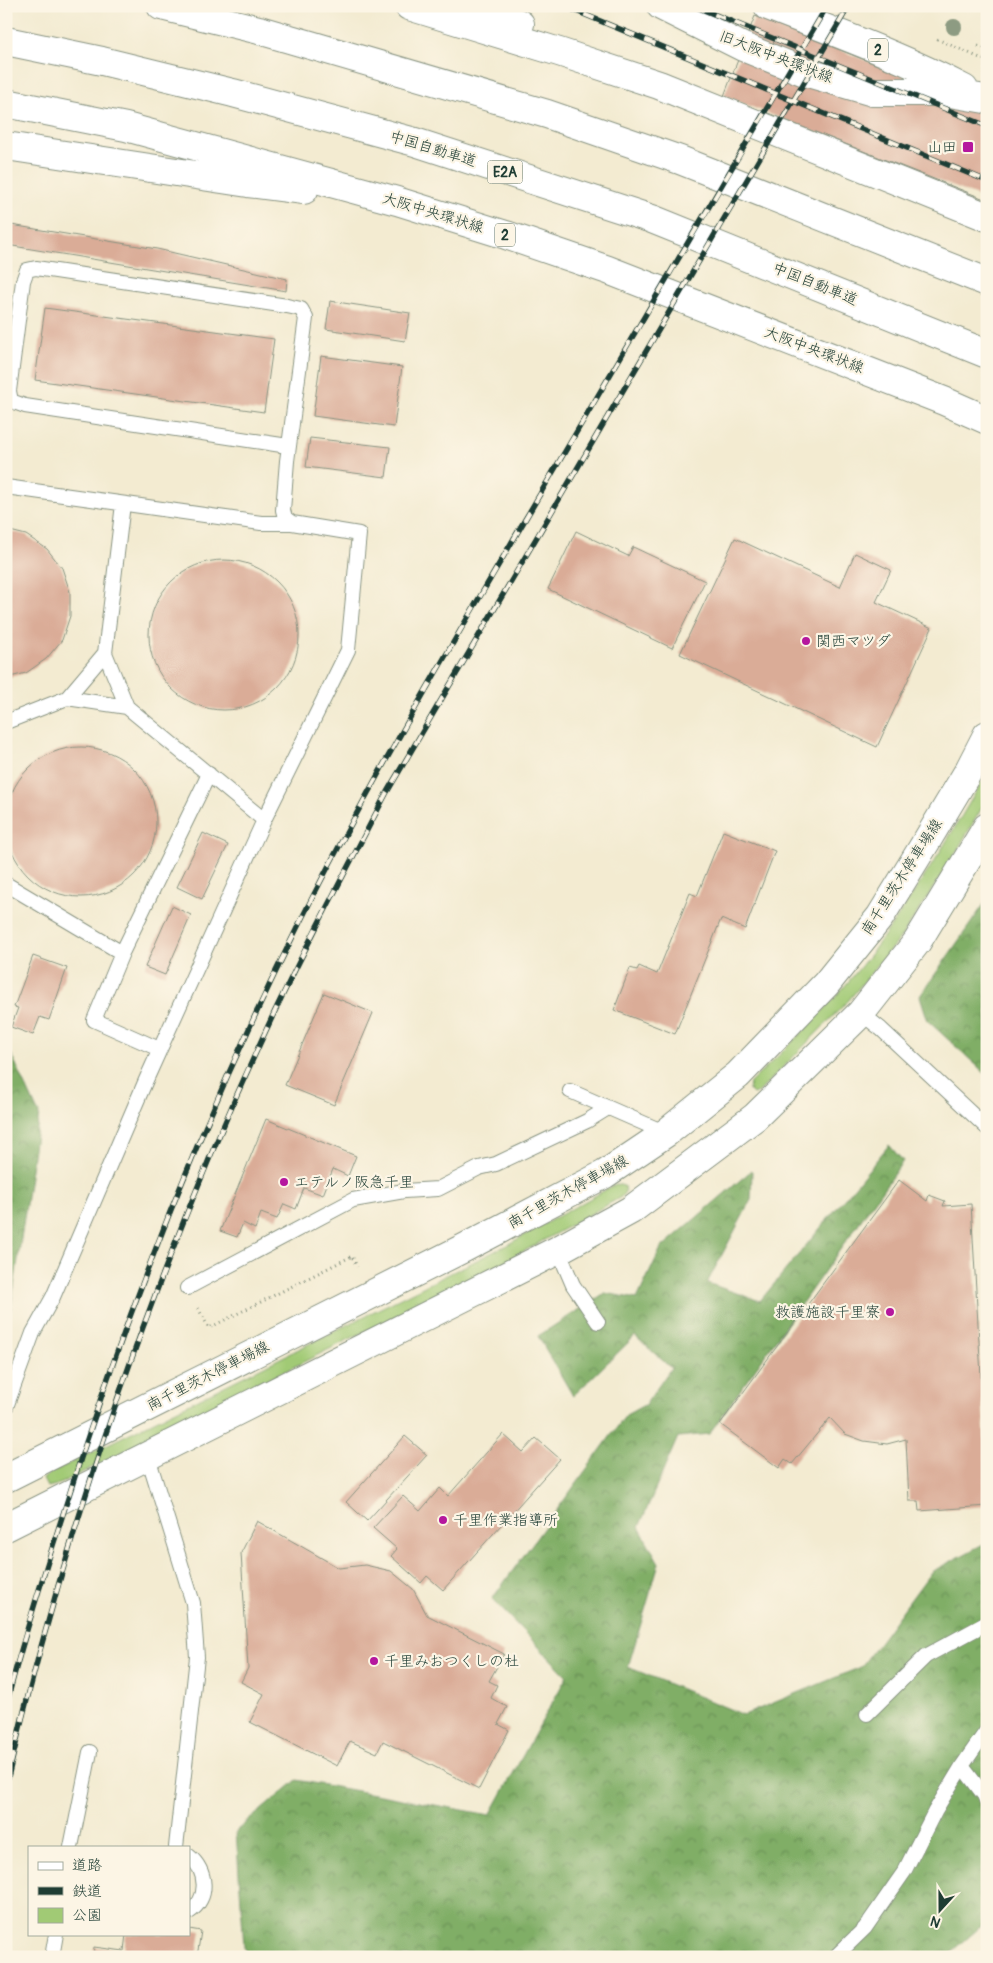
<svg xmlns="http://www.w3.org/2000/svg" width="993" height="1963" viewBox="0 0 993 1963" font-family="Pangolin,'Klee One',sans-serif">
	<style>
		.green { fill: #a1ca75; stroke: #608454 }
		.forest { fill: url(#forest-crowns); stroke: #50764d }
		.building { fill: #daac97 }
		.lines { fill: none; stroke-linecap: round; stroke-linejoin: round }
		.service-casing { stroke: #899482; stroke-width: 16 }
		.secondary-casing { stroke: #899482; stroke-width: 30 }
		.primary-casing { stroke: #899482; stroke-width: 30 }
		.motorway-casing { stroke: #899482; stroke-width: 30 }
		.path { stroke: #899482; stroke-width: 3; stroke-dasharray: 1 4; stroke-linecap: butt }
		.service { stroke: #fff; stroke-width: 14 }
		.secondary { stroke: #fff; stroke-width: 28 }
		.primary { stroke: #fff; stroke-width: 28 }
		.motorway { stroke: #fff; stroke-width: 28 }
		.rail-casing { stroke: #1f3d34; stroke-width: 5.5 }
		.rail { stroke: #fcf5e5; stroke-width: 4; stroke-dasharray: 11; stroke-linecap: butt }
		.tree { fill: #8d9b82 }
		.poi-dot { fill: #b5179e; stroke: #fcf5e5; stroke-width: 2 }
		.labels { text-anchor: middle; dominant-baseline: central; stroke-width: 4.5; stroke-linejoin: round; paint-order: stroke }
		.shield { fill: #fcf5e5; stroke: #617469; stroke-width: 1 }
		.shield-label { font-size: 14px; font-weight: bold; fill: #1f3d34 }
		.street-label { font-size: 15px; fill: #1f3d34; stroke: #fcf5e5 }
		.poi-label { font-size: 15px; fill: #1f3d34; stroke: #fcf5e5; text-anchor: start }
	</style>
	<defs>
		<pattern id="forest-crowns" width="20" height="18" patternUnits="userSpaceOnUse" patternTransform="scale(1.25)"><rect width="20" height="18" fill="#80ae66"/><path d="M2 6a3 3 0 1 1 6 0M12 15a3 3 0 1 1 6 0" fill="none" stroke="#688f55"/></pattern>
	</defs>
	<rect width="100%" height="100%" fill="#fcf5e5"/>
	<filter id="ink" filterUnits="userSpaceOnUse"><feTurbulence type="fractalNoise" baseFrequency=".02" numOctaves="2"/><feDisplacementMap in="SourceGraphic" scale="10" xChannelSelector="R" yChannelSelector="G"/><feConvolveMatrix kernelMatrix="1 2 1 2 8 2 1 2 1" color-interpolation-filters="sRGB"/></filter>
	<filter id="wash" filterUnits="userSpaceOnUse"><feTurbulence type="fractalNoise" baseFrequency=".0096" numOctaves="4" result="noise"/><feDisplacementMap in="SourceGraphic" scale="20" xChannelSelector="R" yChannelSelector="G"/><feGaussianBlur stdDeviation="1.12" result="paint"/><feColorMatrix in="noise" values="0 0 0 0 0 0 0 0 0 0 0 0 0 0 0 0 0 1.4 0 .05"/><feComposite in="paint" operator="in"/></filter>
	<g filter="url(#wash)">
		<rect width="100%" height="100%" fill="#f3ebd1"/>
		<path class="green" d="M987,773V799L955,854L904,933L848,1001L759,1092L753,1094L749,1090L750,1083C780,1054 811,1025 838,994C897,926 942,850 987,773Z
			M616,1184L624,1186L625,1192L621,1197L510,1259L57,1485L47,1487L43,1479L50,1473L505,1246Z"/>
		<path class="forest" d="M987,900V1075L928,1021L920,996Z
			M6,1043L39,1114L11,1308L6,1319Z
			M889,1145L903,1161L709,1434L678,1437L639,1527L659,1563L628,1667L744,1715L861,1667L931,1572L987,1542V1921L946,1957H248L244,1946L236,1831L297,1780L490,1815L567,1676L492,1599L626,1415L646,1404L671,1368L635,1336L573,1396L538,1336L605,1293L637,1299L661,1248L752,1170L751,1200L707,1283L760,1301Z"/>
		<g id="blocks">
			<path class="building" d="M755,16L987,109V200L724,96Z
				M11,225L157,249L287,279L286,291L7,245Z
				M330,301L410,313L405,341L326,329Z
				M45,308L274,339L264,412L35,380Z
				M321,356L402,367L394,427L313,416Z
				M310,438L390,447L386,477L306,467Z
				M6,530L26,535L47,549L62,568L70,592V616L62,640L46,659L26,673L6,678Z
				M576,531L628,556L633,547L705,581L672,648L548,589Z
				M735,538L840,587L855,553L891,570L876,602L932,628L877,747L680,654Z
				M149 635a75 75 0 1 1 150 0a75 75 0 1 1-150 0Z
				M6 822a75 75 0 1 1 150 0a75 75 0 1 1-150 0Z
				M723,831L775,851L745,929L721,919L675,1034L614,1010L630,968L637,970L639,966L657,974L690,893L697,896Z
				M203,833L228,845L202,899L177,887Z
				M172,906L191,915L165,975L145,967Z
				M33,956L67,968L49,1020L40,1017L33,1035L11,1027L18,1008L14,1007Z
				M324,993L373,1013L334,1105L285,1085Z
				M266,1119L356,1156L348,1176L333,1169L323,1195L304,1188L296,1209L284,1204L277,1219L261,1213L255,1229L243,1223L237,1237L220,1231Z
				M899,1180L927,1201L929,1195L945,1201L943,1206L971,1204L987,1479V1506L919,1511L918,1501H909L906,1439L887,1444L864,1441L845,1434L830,1418L792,1464L785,1459L779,1468L720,1424Z
				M503,1434L523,1452L536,1438L560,1459L443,1590L427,1576L421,1583L391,1556L397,1549L373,1528L403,1496L420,1511L440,1488L448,1496Z
				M405,1436L427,1455L367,1521L346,1502Z
				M257,1521L339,1568L365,1565L391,1571L413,1589L427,1615L504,1654L489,1681L497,1685L491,1698L507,1707L498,1724L509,1730L479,1789L383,1741L377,1753L350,1741L337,1766L250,1722L264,1694L241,1682L248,1668L241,1553Z
				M189,1929L201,1931L197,1957H93L94,1947L124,1951L126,1934H189Z"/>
		</g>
	</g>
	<g filter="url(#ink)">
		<use href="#blocks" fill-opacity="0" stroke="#899482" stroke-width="1"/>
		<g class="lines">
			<g class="service-casing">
				<path id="service" d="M6,487L261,523H292
					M105,653L123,504
					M127,707L67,698L105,653L127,707L264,820
					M6,722L67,698
					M6,884L122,953L94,1020L159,1049
					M122,953L209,774
					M861,1013L881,1029L987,1128
					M570,1091L666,1133
					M558,1250L573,1285L598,1322
					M187,1288L353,1200L404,1191L438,1189L479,1168L496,1164L587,1121L608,1108
					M6,1407L33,1333L53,1297L146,1080L264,820L348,650L359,534L292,523L285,518L283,510L287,461L306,318L301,309L287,306L36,268L27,270L23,281L9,391L11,401L25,406L288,446
					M148,1457L193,1603L197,1657L176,1847
					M867,1714L926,1656L987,1623
					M962,1766L984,1795L987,1802
					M71,1847L90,1752
					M189,1856C207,1870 210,1899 189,1912
					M52,1957L56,1934
					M835,1957L865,1928L904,1872L935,1811L962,1766L987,1730"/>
			</g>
			<g class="secondary-casing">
				<path id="secondary" d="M6,1478L464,1248L605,1174L666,1133L738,1075L826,984L880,917L926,842L969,770L987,735
					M6,1527L558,1250L631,1210L755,1117L861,1013L917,942L987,827"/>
			</g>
			<g class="primary-casing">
				<path id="primary" d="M409,6L559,52L659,85L987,217
					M480,6L520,24
					M661,6L743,47L805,72L873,92H944L985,99
					M768,6C834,32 901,56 964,89
					M6,103L126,127L397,201L506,235L608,270L944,401L987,420
					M6,146L248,183L304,190"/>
			</g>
			<g class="motorway-casing">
				<path id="motorway" d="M161,6L259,30L547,114L680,160L987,282
					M6,41L102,61L233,93L415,142L652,219L987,354"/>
			</g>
			<path class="path" d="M937,39L987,61
				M978,46L987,49
				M198,1308L209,1328L352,1256L357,1267"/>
			<use href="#service" class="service"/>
			<use href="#secondary" class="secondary"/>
			<use href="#primary" class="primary"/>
			<use href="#motorway" class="motorway"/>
			<g class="rail-casing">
				<path id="rail" d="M564,6L987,181
					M694,6L987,126
					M6,1706C22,1641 43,1577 63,1514C126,1311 205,1113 300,922C368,786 446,655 523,523C624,351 726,179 827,6
					M6,1785C68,1520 159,1258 275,1011C310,937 349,865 387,792L849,6"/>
			</g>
			<use href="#rail" class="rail"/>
		</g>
		<circle class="tree" cx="954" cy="27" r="8"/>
	</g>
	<g class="poi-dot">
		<rect x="962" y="141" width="12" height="12" rx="2.5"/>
		<circle cx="806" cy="641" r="5"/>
		<circle cx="284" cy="1182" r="5"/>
		<circle cx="890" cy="1312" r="5"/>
		<circle cx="443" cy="1520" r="5"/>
		<circle cx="374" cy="1661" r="5"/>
	</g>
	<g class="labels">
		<g class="shield">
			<rect x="868" y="38.5" width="20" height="23" rx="4"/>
			<rect x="487.5" y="160.5" width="35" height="23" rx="4"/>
			<rect x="495" y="223.5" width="20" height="23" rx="4"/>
		</g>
		<g class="shield-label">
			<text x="878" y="50">2</text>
			<text x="505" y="172">E2A</text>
			<text x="505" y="235">2</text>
		</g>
		<g class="street-label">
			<text transform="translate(776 57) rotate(21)">旧大阪中央環状線</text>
			<text transform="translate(433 149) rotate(17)">中国自動車道</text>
			<text transform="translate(433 213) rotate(17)">大阪中央環状線</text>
			<text transform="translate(815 284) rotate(22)">中国自動車道</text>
			<text transform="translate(814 350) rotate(21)">大阪中央環状線</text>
			<text transform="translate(902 877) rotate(-57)">南千里茨木停車場線</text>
			<text transform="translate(568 1192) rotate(-29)">南千里茨木停車場線</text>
			<text transform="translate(208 1376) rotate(-27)">南千里茨木停車場線</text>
		</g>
		<g class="poi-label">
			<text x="957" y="147" text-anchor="end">山田</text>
			<text x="816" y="641">関西マツダ</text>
			<text x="294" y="1182">エテルノ阪急千里</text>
			<text x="880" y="1312" text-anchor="end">救護施設千里寮</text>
			<text x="453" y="1520">千里作業指導所</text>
			<text x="384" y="1661">千里みおつくしの杜</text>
		</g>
	</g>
	<rect width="993" height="1963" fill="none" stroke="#fcf5e5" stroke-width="25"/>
	<rect x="28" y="1846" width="162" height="90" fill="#fcf5e5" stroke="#a4ab9e"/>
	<rect x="38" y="1862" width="25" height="8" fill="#ffffff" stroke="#a4ab9e"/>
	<text x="72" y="1870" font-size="15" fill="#1f3d34">道路</text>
	<rect x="38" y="1887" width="25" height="8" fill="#1f3d34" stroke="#a4ab9e"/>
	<text x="72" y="1896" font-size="15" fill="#1f3d34">鉄道</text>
	<rect x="38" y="1908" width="25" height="15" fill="#a1ca75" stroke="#a4ab9e"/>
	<text x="72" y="1920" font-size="15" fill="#1f3d34">公園</text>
	<g transform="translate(940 1910) rotate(201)" stroke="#fcf5e5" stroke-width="4" paint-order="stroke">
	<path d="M0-4L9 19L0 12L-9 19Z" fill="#1f3d34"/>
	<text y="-8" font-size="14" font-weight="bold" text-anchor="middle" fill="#1f3d34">N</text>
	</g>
</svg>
